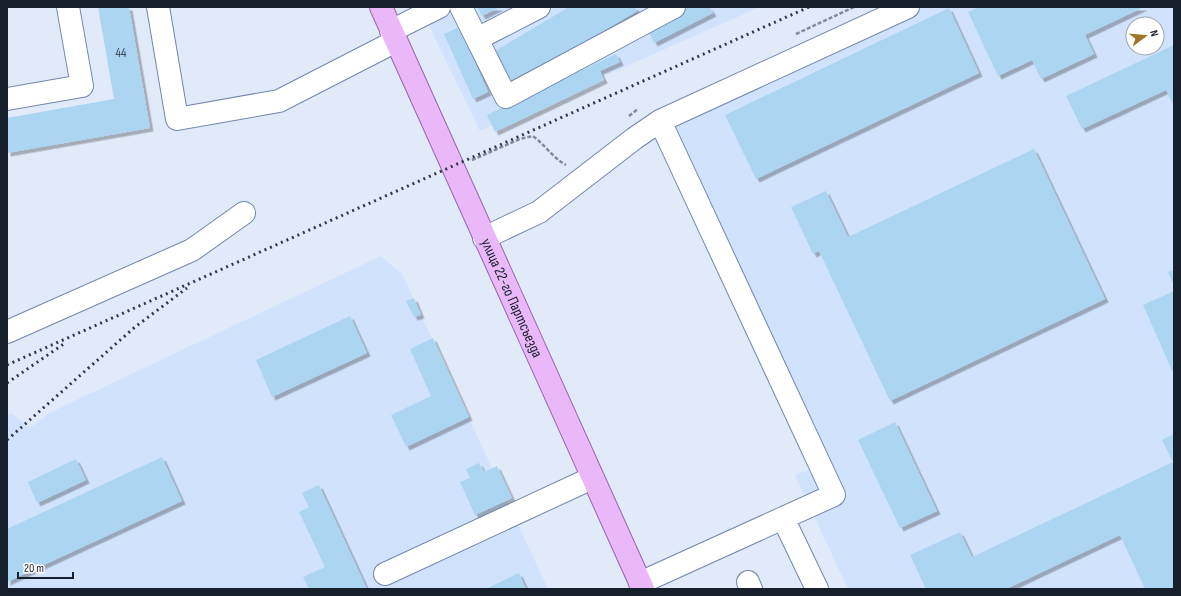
<svg xmlns="http://www.w3.org/2000/svg" width="1181" height="596" viewBox="0 0 1181 596" font-family="'Sofia Sans Condensed',sans-serif">
	<style>
		.built { fill: #d1e2fd; fill-rule: evenodd }
		.building { fill: #acd5f1; filter: url(#shadow) }
		.lines { fill: none; stroke-linecap: round; stroke-linejoin: round }
		.minor-casing { stroke: #7188aa; stroke-width: 24 }
		.major-casing { stroke: #9764ad; stroke-width: 24 }
		.path { stroke: #838c9a; stroke-width: 2.5; stroke-dasharray: 4 2; stroke-linecap: butt }
		.minor { stroke: #fff; stroke-width: 22 }
		.major { stroke: #eab8f8; stroke-width: 22 }
		.rail { stroke: #313a48; stroke-width: 3; stroke-dasharray: 2 4; stroke-linecap: butt }
		.labels { text-anchor: middle; dominant-baseline: central; stroke-width: 3; stroke-linejoin: round; paint-order: stroke }
		.number-label { font-size: 13px; fill: #3c4c5d }
		.street-label { font-size: 15px; fill: #161f2c; stroke: #fff }
	</style>
	<defs>
		<filter id="shadow"><feDropShadow dx="3.5" dy="3.5" stdDeviation="0" flood-color="#0004"/></filter>
	</defs>
	<rect width="100%" height="100%" fill="#e0eaf9"/>
	<path class="built" d="M420,7H760L480,131Z
		M911,7H1174V589H848L795,475L820,466L660,121ZM1133,24H1157V48H1133Z
		M381,256L402,274L548,589H7V417L11,413L30,428L49,413Z"/>
	<path class="building" d="M98,7H129L150,128L7,153V118L114,99Z
		M477,7H500L482,16Z
		M569,7H635L637,11L514,84L495,51Z
		M689,7H709L713,13L654,43L647,28Z
		M979,7H1144L1085,35L1094,54L1041,79L1032,60L998,76L968,12Z
		M949,8L979,73L756,179L725,115Z
		M459,27L488,92L473,99L444,34Z
		M1174,45V107L1166,90L1082,129L1066,96Z
		M616,54L620,62L600,71L604,80L495,132L487,115Z
		M1034,149L1105,299L890,401L819,251L813,254L791,207L826,191L848,237Z
		M1174,270V286L1168,272Z
		M1174,291V375L1143,305Z
		M414,298L421,315L414,317L406,301Z
		M350,316L367,353L272,397L256,360Z
		M433,338L469,417L406,447L391,415L431,396L410,349Z
		M895,422L937,511L900,528L858,440Z
		M1174,434V589H1145L1120,535L1006,589H926L910,555L960,532L972,557L1173,462L1162,440Z
		M162,457L182,501L7,582V529Z
		M76,459L86,480L37,503L28,482Z
		M479,463L484,472L497,466L512,498L475,515L460,482L470,478L466,469Z
		M319,485L367,589H334L333,587L328,589H309L303,577L325,567L299,512L309,507L302,493Z
		M519,573L526,589H486Z"/>
	<g class="lines">
		<g class="minor-casing">
			<path id="minor" d="M158,7L177,119L279,101L396,41
				M461,7L506,97L674,7
				M391,31L439,7
				M477,39L539,7
				M7,99L82,86L68,7
				M484,238L539,212L635,138L660,121L908,7
				M7,332L192,250L244,213
				M783,518L817,589
				M385,574L592,478
				M748,582L751,589
				M640,583L834,495L660,121"/>
		</g>
		<g class="major-casing">
			<g id="major">
				<path id="s1" d="M381,7L643,589"/>
			</g>
		</g>
		<path class="path" d="M796,34L854,7
			M629,116L638,109
			M472,160L520,139L533,136C545,145 553,158 566,165"/>
		<use href="#minor" class="minor"/>
		<use href="#major" class="major"/>
		<path class="rail" d="M7,365L809,7
			M7,383L65,343
			M7,440L135,327L187,288"/>
	</g>
	<g class="labels">
		<g class="number-label">
			<text x="121" y="53">44</text>
		</g>
		<g class="street-label">
			<text stroke="none"><textPath href="#s1" startOffset="319">улица 22-го Партсъезда</textPath></text>
		</g>
	</g>
	<rect width="1181" height="596" fill="none" stroke="#161f2c" stroke-width="16"/>
	<g transform="translate(1145 36) rotate(74)"><circle r="19" fill="#ffffff" stroke="#a2a5ab"/>
	<path d="M0-3L7 15L0 10L-7 15Z" fill="#a17526"/>
	<text y="-6" font-size="11" font-weight="bold" text-anchor="middle" fill="#161f2c">N</text>
	</g>
	<path d="M18 572v6h55v-6" fill="none" stroke="#161f2c" stroke-width="2"/>
	<text x="24" y="572" font-size="12" fill="#161f2c" stroke="#ffffff" stroke-width="3" paint-order="stroke">20 m</text>
</svg>
